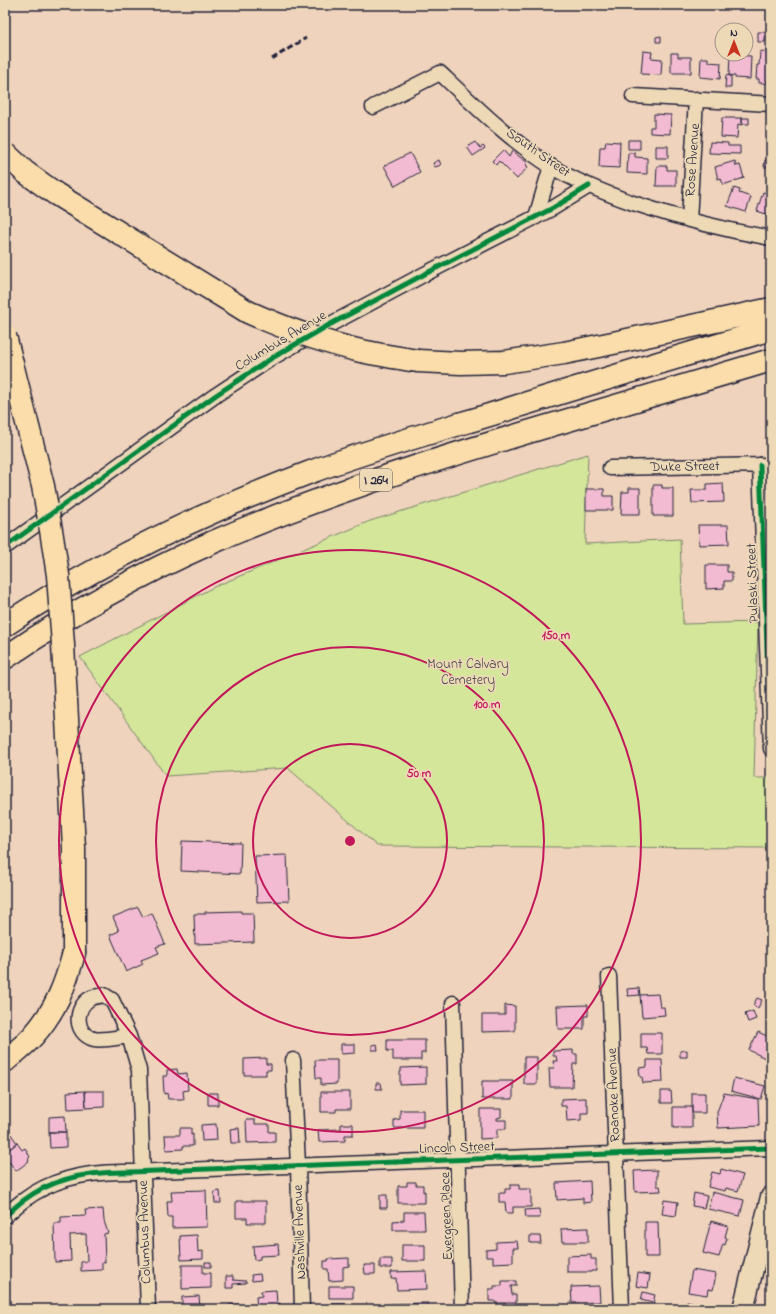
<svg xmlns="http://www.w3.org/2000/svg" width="776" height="1314" viewBox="0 0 776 1314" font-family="'Indie Flower',sans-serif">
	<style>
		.green { fill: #d3e69a; stroke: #7a846a }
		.building { fill: #f3bbd1; stroke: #22223b }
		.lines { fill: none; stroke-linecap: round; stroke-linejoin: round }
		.street-casing { stroke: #22223b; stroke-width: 17 }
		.secondary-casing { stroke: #22223b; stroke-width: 23 }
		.highway-casing { stroke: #22223b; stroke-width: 25 }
		.street { stroke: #eed9b7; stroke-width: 14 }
		.secondary { stroke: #eed9b7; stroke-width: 20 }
		.highway { stroke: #faddab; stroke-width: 22 }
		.rail { stroke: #22223b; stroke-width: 3; stroke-dasharray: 6 3; stroke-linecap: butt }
		.highway-bridge-casing { stroke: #22223b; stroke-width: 25; stroke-linecap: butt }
		.highway-bridge { stroke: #faddab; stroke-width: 22 }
		.cycleway-casing { stroke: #eed9b7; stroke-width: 8 }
		.cycleway { stroke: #00873e; stroke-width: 5 }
		.ring { fill: none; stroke: #c2185b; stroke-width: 2 }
		.labels { text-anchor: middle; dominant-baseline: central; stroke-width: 3.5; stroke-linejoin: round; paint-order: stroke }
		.shield { fill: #eed9b7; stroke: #5f5960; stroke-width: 1 }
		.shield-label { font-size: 13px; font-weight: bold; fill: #22223b }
		.street-label { font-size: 14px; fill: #22223b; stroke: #eed9b7 }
		.park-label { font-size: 14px; fill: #45494e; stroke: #eed9b7 }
		.centre { fill: #c2185b; stroke: #eed9b7; stroke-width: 2 }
		.ring-label { font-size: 12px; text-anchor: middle; font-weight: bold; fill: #c2185b; stroke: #eed9b7; stroke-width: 3.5; stroke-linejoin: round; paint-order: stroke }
	</style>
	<rect width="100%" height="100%" fill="#efd3bc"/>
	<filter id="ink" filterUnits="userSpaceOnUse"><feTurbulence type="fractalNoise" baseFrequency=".025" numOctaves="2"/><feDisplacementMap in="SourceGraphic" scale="8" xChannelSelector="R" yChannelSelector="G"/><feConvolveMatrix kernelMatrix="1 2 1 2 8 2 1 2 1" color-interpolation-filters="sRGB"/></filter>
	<g filter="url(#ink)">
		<path class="green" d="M588,454L585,544L680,539L683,624L758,622L754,778H771V848L377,846L288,768L166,776L80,657L214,587L370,521Z"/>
		<path class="building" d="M758,32H765V42H758Z
			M661,36V42H656V37Z
			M643,51L652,52L651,58L662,59L661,75L641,74Z
			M760,51L768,52V56H771V80H767V83H759V79H756L757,65H759Z
			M671,53H678V57H691V73H671Z
			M730,55L751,56L750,79L735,78V76L729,75Z
			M701,58H708V62L721,63L720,79L700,77Z
			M726,75L731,76V88H725Z
			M654,114L671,115L670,134L650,133V127H654Z
			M722,118H742V125L738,124L737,138L721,137Z
			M742,118H749V124H742Z
			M628,140H640V149H628Z
			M606,141L620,142L619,168L599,167L600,147H605Z
			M475,142L480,148L483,146L485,148L473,156L467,147Z
			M710,142L728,143V146H740V154L709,153Z
			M656,146H668V158H656Z
			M503,150L509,157L512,151L528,163L526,165L528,167L517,179L499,161L496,165L492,161Z
			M410,153L420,172L395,186L384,166Z
			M628,153H635V157L647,158V174L627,173Z
			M439,160L441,165L435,167L433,163Z
			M765,160L771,161L770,167H764Z
			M735,161L736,166L740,165L744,178L723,185L721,178L718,179L715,167Z
			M657,166H667V170H676V186H656Z
			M734,188L740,190L739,193L751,197L746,212L727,206Z
			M763,192L770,194L769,197H771V213L769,215L757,211Z
			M723,483L724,502L692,503L691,490H707V484Z
			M653,485H662V488H673V516H653Z
			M629,488H640V514H621L622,492H629Z
			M586,489H604V496H613V510H586Z
			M698,525H728L729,544L699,545Z
			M706,565H727V572H732V581H724V588L706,589Z
			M182,841L241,843L240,874L181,871Z
			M287,855L289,901L257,902L255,856Z
			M138,907L143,917L152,913L165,944L156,947L159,953L141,960L143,964L126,972L110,935L119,931L113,917Z
			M241,911V913H253L254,942L195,944L194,914H205V912Z
			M639,988L640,995L628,996L627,989Z
			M658,994L660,1007H664L665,1015L642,1017L640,995Z
			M757,998L762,1000L758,1008L753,1005Z
			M505,1005L515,1006V1031L482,1032V1015H505Z
			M588,1005V1016H584V1029H558L557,1006Z
			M753,1011L756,1019L748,1022L745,1014Z
			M771,1027V1061L749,1050L758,1032L767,1036Z
			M641,1033H662V1054H648L647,1048H641Z
			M387,1040H425V1053H421V1060H393V1051H387Z
			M341,1044H355V1053L341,1054Z
			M377,1044L378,1050H372V1045Z
			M573,1050V1054H577V1064H573L572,1087H550L549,1068H554L553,1061H557L556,1056H553V1051Z
			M687,1050V1057H680V1051Z
			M524,1057H537V1084H524Z
			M266,1058V1064H271V1070H266V1075H244V1059Z
			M315,1060H337V1084L321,1085V1078H316Z
			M647,1060H662L663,1082L643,1083L642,1077H640L639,1068L647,1067Z
			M426,1067V1084L400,1085V1072H401V1068Z
			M177,1069L178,1074L187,1073L188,1090L183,1091L184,1099H168L167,1093L164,1094L163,1076H167V1070Z
			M734,1078L765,1086L761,1099L731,1091Z
			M482,1081H513V1099H482Z
			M376,1083H381L382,1089H376Z
			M85,1091H104V1107L86,1108Z
			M85,1091L86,1108L68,1109L67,1092Z
			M661,1091H671L672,1103H661Z
			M321,1092H350V1109H336V1112H321Z
			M208,1093H218V1105H208Z
			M692,1093H705V1113H692Z
			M724,1093L758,1099L759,1126L718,1128L717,1112Z
			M584,1098H586V1104H588V1113H581V1120L567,1121L566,1106H561V1099Z
			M673,1107H692V1128H673Z
			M480,1109H501V1117L497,1118V1120H506V1129H497V1138L480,1139Z
			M400,1110H423V1128H394V1120L400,1119Z
			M65,1116L66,1132H49V1117Z
			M246,1120H255V1124H269V1132H275V1142L247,1143Z
			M216,1124L217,1140L202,1141L201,1125Z
			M341,1124H353V1135H345V1141L319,1142L318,1130L341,1129Z
			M180,1128H191V1135L193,1134V1146H183V1149L166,1150L165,1135H180Z
			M239,1128L240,1143H231L230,1129Z
			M8,1130L17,1143L5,1153V1132Z
			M49,1132H66V1147L50,1148Z
			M17,1143L22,1150L25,1148L30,1157L28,1159L29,1161L16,1171L5,1156V1153Z
			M721,1169L743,1175L738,1191L726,1188L725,1191L708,1187L712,1172L720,1174Z
			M657,1170V1186H660L661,1191L635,1192L634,1171Z
			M590,1181L591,1202L583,1203V1198L557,1200L556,1183Z
			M407,1182H416V1185H423V1192L425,1191V1203H398V1186H407Z
			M510,1185H519V1189H531V1207H513V1213H506L505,1202H499V1193H505V1189H510Z
			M206,1190L207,1227L172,1228V1217H168L167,1201H172L171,1191Z
			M220,1191L221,1203H215L214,1192Z
			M712,1192L744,1200L740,1216L708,1209Z
			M694,1193L707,1196L704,1208L692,1206Z
			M380,1195H387V1208H380Z
			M664,1200L678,1202L676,1216L662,1214Z
			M236,1201H266V1223H247V1218H236Z
			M103,1209L104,1221L108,1233L104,1234L105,1262L102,1263V1270L81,1271V1262L87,1261L86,1234L70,1235L71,1261L55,1262L54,1223H61V1217L86,1216L85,1210Z
			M539,1209L540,1218H526L525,1210Z
			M404,1212H424L425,1230H393V1221L404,1220Z
			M711,1221L728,1226L725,1237L727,1238L725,1245L723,1244L719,1257L703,1253Z
			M645,1222H658L659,1257H645Z
			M588,1228V1242H562L561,1229Z
			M197,1235L198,1252L203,1251V1259L181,1260L180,1236Z
			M530,1236H540L541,1243H530Z
			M517,1241L518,1248H513V1262L493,1263V1257H486V1250L496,1249V1242Z
			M278,1244L279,1255L260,1256V1259L254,1260L253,1246Z
			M402,1245H425V1261H402Z
			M591,1255V1259H596V1271H591V1272H567V1256Z
			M349,1258V1266L343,1267V1280L329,1281L328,1269H324V1261H328V1259Z
			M380,1259H392V1268H380Z
			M205,1262H211V1267H205Z
			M182,1265H203V1273H211V1288L182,1289Z
			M364,1265H375V1274H365Z
			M692,1270L716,1274L713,1290L708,1289L707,1295L688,1292Z
			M426,1271L427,1289L397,1290L396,1278L391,1279V1272Z
			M638,1273L650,1275L648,1288L636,1286Z
			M260,1274L261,1280L252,1281L251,1275Z
			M226,1276H233V1280L246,1281V1283L233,1284V1288H226Z
			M502,1281H516V1286H511L512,1295H516V1303H495V1301H489V1289H494V1286H502Z
			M329,1286H353V1298H329Z
			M599,1286L600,1302L572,1303L571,1287Z
			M276,1290L277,1304L280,1303V1307L278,1308V1309H257L256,1297L262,1296L261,1291Z
			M643,1292L655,1295L653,1303L641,1300Z
			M199,1296L200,1309H182V1297Z
			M687,1301L707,1306V1309H685Z
			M428,1303V1309H389V1304Z
			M240,1304V1309H229V1305Z
			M331,1304H349V1309H331Z"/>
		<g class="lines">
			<g class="street-casing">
				<path id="street" d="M633,96L771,104
					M373,107L440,73C475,106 511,141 552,167C577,182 605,193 633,203C678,218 724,230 771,238
					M536,217L551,166
					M689,220L696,99
					M760,465L771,749
					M610,468L771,465
					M5,547L216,395L272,358L329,325L421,276L553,208L589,186
					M609,976L622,1309
					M453,1003L462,1309
					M129,1036C120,1037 102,1041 94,1039C74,1034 74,1007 91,998C95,996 100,996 104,995L112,1000L129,1036L139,1070L148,1309
					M293,1060L298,1166L302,1309
					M5,1216C11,1211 17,1205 24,1200C54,1177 93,1171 130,1172L771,1148"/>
			</g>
			<g class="secondary-casing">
				<path id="secondary" d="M743,1309L771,1197"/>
			</g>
			<g class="highway-casing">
				<path id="highway" d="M418,361L461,363L504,362L564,353L618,342L771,309
					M5,625C99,562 202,513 308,473C366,451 426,434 486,416C581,386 676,358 771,329
					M5,658C68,615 141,574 211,543C314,498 421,464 528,432C609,408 690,384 771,360
					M5,1061C14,1053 25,1045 33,1036C56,1010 65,986 74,953"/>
			</g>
			<use href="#street" class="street"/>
			<use href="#secondary" class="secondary"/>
			<use href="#highway" class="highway"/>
			<path class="rail" d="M272,59L306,38"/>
			<g class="highway-bridge-casing">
				<path id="highway-bridge" d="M5,153L25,172L56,194L248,312C284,328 322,342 361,351C380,355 399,358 418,361
					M5,336L43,486L51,530L58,575L63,645L74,848V953"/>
			</g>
			<use href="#highway-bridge" class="highway-bridge"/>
			<g class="cycleway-casing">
				<path id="cycleway" d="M760,465L771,749
					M5,547L216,395L272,358L329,325L421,276L553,208L589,186
					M5,1216C11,1211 17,1205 24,1200C54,1177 93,1171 130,1172L771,1148"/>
			</g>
			<use href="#cycleway" class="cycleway"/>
		</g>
	</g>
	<g class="ring">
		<circle cx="350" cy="841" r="97"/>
		<circle cx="350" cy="841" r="194"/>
		<circle cx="350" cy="841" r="291"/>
	</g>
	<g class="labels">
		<rect class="shield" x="360" y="469" width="32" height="22" rx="3"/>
		<g class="shield-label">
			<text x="376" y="480">I 264</text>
		</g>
		<g class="street-label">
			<text transform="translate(538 153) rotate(35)">South Street</text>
			<text transform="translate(693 160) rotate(-86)">Rose Avenue</text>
			<text transform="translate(281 341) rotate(-31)">Columbus Avenue</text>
			<text transform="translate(685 467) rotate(-1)">Duke Street</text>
			<text transform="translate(753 583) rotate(-92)">Pulaski Street</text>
			<text transform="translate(614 1095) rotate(-92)">Roanoke Avenue</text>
			<text transform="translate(457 1148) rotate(-2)">Lincoln Street</text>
			<text transform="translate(447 1216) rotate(-92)">Evergreen Place</text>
			<text transform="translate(145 1232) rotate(-92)">Columbus Avenue</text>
			<text transform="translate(300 1232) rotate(-92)">Nashville Avenue</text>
		</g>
		<g class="park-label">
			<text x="468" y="664">Mount Calvary<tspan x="468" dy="16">Cemetery</tspan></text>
		</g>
	</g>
	<circle cx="350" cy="841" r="6" class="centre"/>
	<g class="ring-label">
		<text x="556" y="639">150 m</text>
		<text x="487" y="708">100 m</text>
		<text x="419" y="777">50 m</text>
	</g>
	<rect width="776" height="1314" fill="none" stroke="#eed9b7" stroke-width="20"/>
	<rect x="10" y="10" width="756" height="1294" fill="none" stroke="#22223b" stroke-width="1.5" filter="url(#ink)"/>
	<g transform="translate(734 42)"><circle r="19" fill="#eed9b7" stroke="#9c9085"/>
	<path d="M0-3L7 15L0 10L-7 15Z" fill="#c8321e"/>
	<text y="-6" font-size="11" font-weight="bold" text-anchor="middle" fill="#22223b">N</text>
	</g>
</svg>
